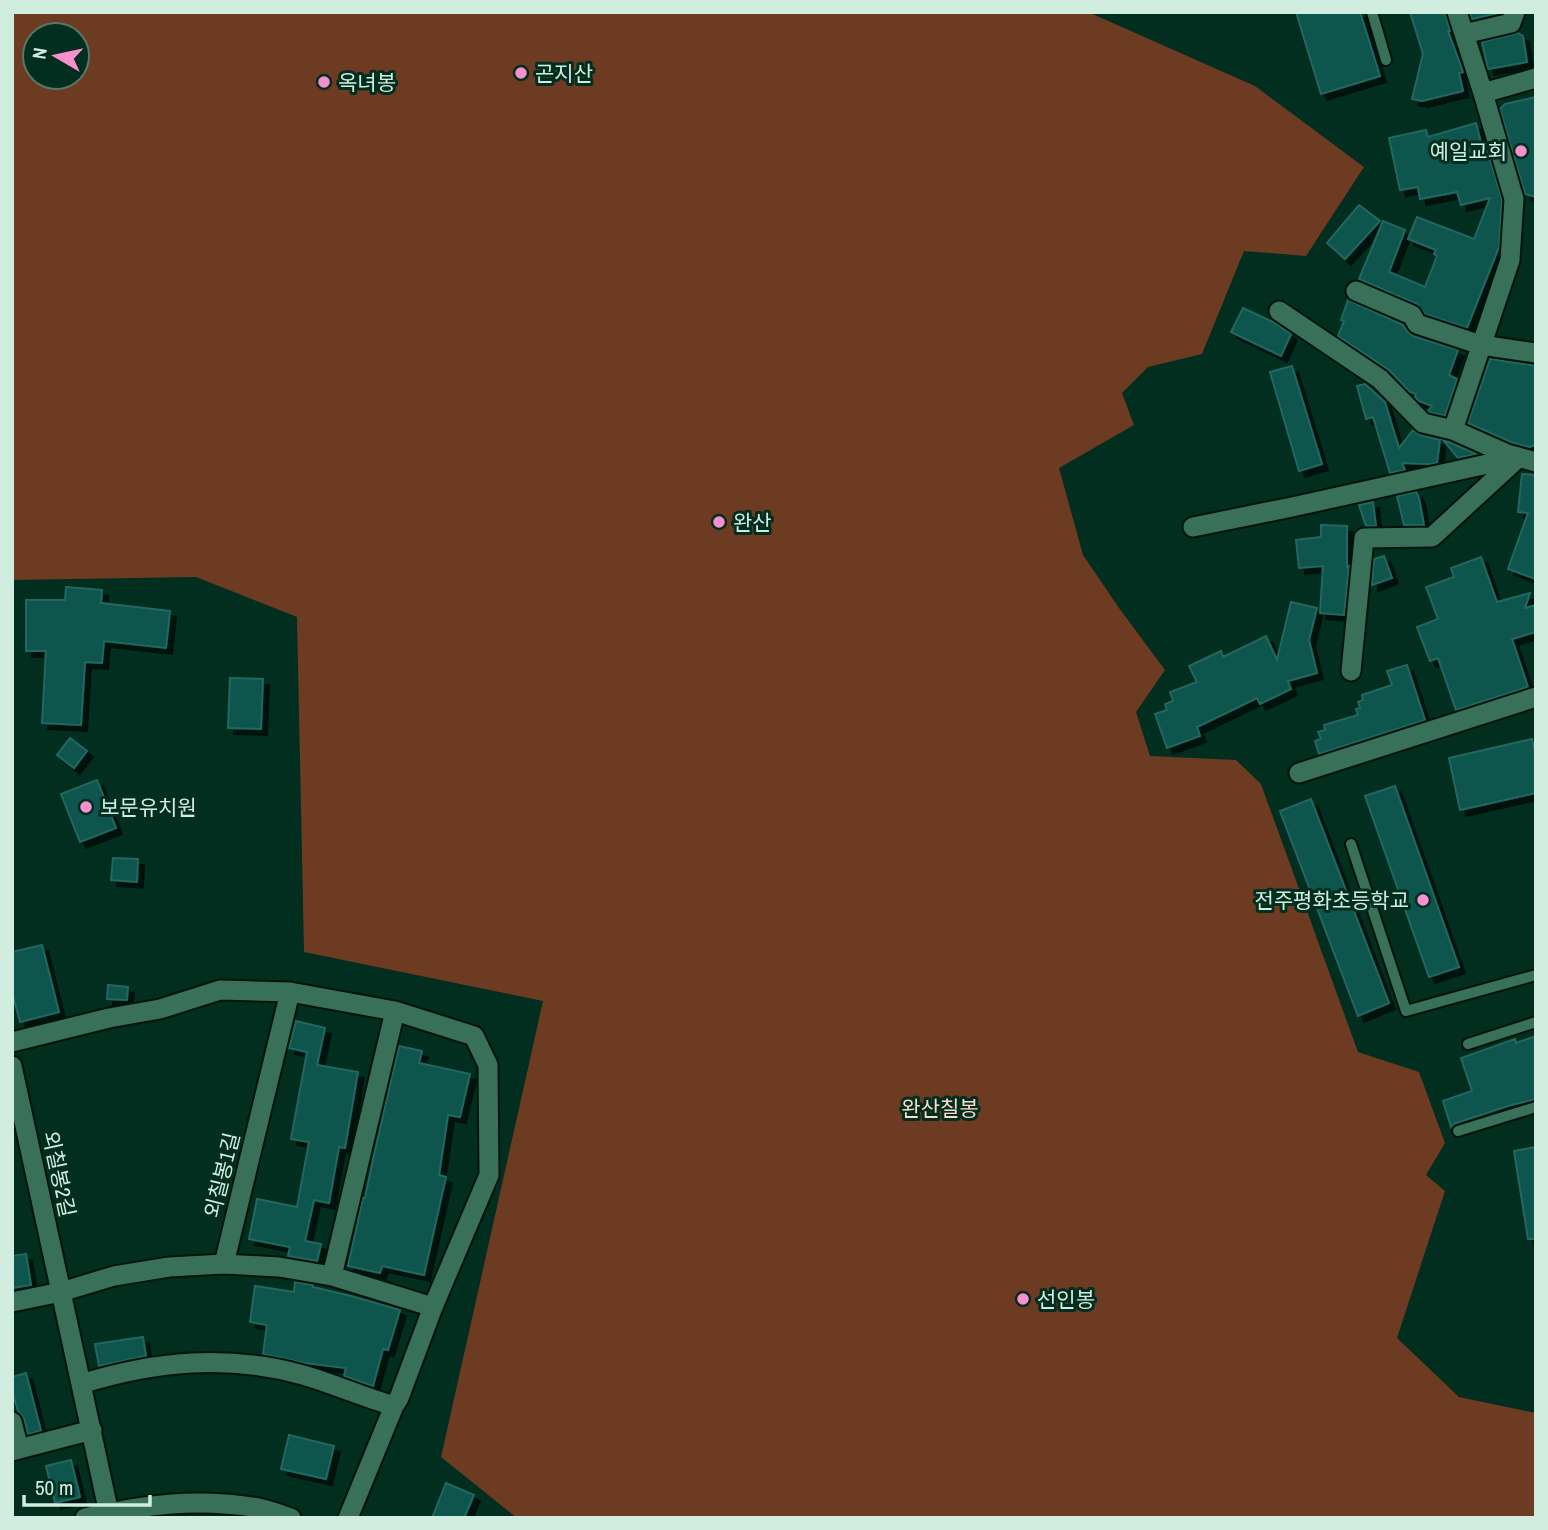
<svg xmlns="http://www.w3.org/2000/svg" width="1548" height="1530" viewBox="0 0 1548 1530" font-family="'Archivo Narrow','Noto Sans KR',sans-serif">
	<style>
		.green { fill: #6d3a22; fill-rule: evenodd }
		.building { fill: #08544d; stroke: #236860; stroke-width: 2; filter: url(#shadow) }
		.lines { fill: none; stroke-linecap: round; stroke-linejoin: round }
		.service-casing { stroke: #00140a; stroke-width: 14 }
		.minor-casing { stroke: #00140a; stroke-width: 23 }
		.tertiary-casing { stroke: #00140a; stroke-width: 23 }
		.service { stroke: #397059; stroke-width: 10 }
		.minor { stroke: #397059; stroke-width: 19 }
		.tertiary { stroke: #397059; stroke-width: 19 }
		.poi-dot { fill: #f790cd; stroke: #012e1f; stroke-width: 2.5 }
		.labels { text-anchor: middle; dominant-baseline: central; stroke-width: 6; stroke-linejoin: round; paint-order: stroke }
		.poi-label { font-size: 21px; fill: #d1eddf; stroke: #012e1f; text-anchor: start }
		.park-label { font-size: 21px; fill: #fed9ca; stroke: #012e1f }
		.street-label { font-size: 21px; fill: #d1eddf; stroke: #012e1f }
	</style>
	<defs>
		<filter id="shadow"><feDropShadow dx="6" dy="6" stdDeviation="0" flood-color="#0009"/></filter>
	</defs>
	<rect width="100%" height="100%" fill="#012e1f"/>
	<path class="green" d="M12,12H1088L1255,86L1364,167L1306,256L1244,251L1202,354L1148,367L1122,393L1134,425L1059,468L1083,555L1119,608L1165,670L1136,712L1150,756L1236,760L1261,784L1358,1052L1419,1072L1445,1143L1426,1175L1445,1191L1397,1338L1459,1397L1536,1413V1518H517L441,1457L543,1001L304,952L297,617L196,577L12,580ZM35,35H77V77H35Z"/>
	<path class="building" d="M1296,12H1360L1380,76L1321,94Z
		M1410,12H1445L1450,31H1448L1463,72L1459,73L1463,91L1422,101L1412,99L1423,54Z
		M1470,12H1500V13L1472,19Z
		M1518,33L1523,36L1527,62L1488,69L1482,42Z
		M1536,97V197L1525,194L1500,109L1505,104Z
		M1476,123L1482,147L1486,146L1502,200L1499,247L1467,328L1425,314L1417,304L1359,279L1383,221L1405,230L1389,272L1425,287L1437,256L1434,254L1436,250L1408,239L1417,217L1474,239L1490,198L1461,205L1457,192L1420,199L1418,187L1400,190L1389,138L1426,130L1428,137Z
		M1359,205L1380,221L1345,259L1327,243Z
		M1348,300L1403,325L1407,331L1413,336L1458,350L1449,375L1457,379L1445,416L1429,412L1428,411L1432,406L1419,401L1415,397L1416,394L1410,392L1389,370L1338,336L1344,321L1341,320Z
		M1243,308L1273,322L1291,334L1281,356L1231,332Z
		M1490,359L1536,366V445L1529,447L1511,442L1468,423Z
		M1292,366L1322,464L1299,471L1270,372Z
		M1365,384L1385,402L1399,448L1413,430L1420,435L1440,440L1437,463L1428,464L1402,463L1405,470L1390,473L1373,417L1366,419L1357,386Z
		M1443,440L1449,442L1476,454L1458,458Z
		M1522,474L1536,475V579L1508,569L1528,513L1518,512Z
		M1416,492L1419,498L1424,525H1404L1397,496Z
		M1373,502L1376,526H1366L1359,505Z
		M1321,525L1347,526V567L1349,566L1344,615L1320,613L1323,566L1299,568L1296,540L1321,537Z
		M1384,556L1392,578L1372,585L1374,559Z
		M1481,557L1497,602L1530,593L1525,608L1536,605V632L1512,639L1528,687L1456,710L1438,658L1430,661L1417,627L1438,619L1426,587L1454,577L1451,568Z
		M66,587L102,590L101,603L170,611L166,648L104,641L102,663L85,662L81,725L42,723L46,651H26V600H65Z
		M1291,602L1317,608L1309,640L1317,673L1288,681L1291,689L1260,704L1257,698L1197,727L1200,736L1167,748L1155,714L1167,710L1165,704L1173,701L1170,692L1197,682L1189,666L1221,651L1223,657L1266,636L1277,660Z
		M1407,665L1425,720L1319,754L1315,741L1321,739L1318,732L1325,730L1324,725L1358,715L1356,709L1360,708L1358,702L1363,700L1362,695L1392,685L1387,671Z
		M230,678L263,679L261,729L228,728Z
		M70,738L87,751L74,768L57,755Z
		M1532,739L1536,758V793L1460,810L1449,758Z
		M97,780L116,828L80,842L61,794Z
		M1395,786L1459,967L1429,977L1365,796Z
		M1311,799L1389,1003L1358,1016L1280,811Z
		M113,858L138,859L137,882L111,880Z
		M42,945L59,1012L20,1022L12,992V952Z
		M108,985L128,987L127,1000L107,999Z
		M296,1021L325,1028L317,1065L358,1072L345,1148L339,1147L329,1203L314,1200L305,1241L321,1244L317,1261L288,1256L290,1247L249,1239L257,1199L297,1207L309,1142L291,1139L307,1052L289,1048Z
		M1536,1036V1099L1511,1105L1456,1123L1451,1127L1443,1101L1472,1091L1461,1058L1515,1039L1516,1043Z
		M399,1046L422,1051L419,1063L470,1074L460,1117L448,1115L439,1175L446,1177L424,1275L382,1266L380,1273L348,1266L363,1198H365L373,1159Z
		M1536,1147V1239H1528L1514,1151Z
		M26,1254L31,1285L12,1288V1256Z
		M295,1282L313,1285V1287L351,1296L400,1310L388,1350L383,1349L373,1386L344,1376L346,1368L305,1363L263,1354L267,1325L250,1322L255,1286L294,1292Z
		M143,1337L146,1356L99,1366L95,1344Z
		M26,1373L41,1431L28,1434L24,1418L18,1411L12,1391V1377Z
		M289,1435L334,1446L326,1479L281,1469Z
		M71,1460L80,1497L55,1503L46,1466Z
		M446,1483L474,1495L464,1518H432Z"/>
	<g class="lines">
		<g class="service-casing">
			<path id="service" d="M1372,12L1386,60
				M1351,844L1406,1011L1536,975
				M1468,1044L1536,1022
				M1458,1131L1536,1107"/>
		</g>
		<g class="minor-casing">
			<path id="minor" d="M1457,12L1483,93L1536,78
				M1464,34L1511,23L1515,12
				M1356,291L1412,315L1417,324L1481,345L1536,353
				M1279,311L1380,379L1423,423L1453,430L1507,454L1536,462
				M1453,430L1510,260L1514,199L1483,93
				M1193,527L1292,507L1519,457L1432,537L1364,538L1351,671
				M1299,773L1536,697
				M12,1042L109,1018L160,1009L220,990L290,992L395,1011L474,1036L488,1065L489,1175L433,1307L399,1398L394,1406L348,1518
				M12,1066L110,1518
				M224,1264L290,992
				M332,1276L395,1011
				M12,1302L61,1292L114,1276L169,1267L224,1264L279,1267L332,1276L433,1307
				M81,1384C155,1361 228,1354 303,1375C334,1384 363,1397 394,1406
				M12,1422L19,1449L12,1451
				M19,1449L92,1430"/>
		</g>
		<g class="tertiary-casing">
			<path id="tertiary" d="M85,1518C145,1504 198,1498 259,1508C270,1510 281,1515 291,1518"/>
		</g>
		<use href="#service" class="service"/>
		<use href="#minor" class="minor"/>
		<use href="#tertiary" class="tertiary"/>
	</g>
	<g class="poi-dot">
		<circle cx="521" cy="73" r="7"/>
		<circle cx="324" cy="82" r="7"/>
		<circle cx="1521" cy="151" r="7"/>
		<circle cx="719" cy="522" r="7"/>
		<circle cx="86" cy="807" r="7"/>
		<circle cx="1423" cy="900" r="7"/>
		<circle cx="1023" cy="1299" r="7"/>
	</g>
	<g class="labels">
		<g class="poi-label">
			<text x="535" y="73">곤지산</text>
			<text x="338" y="82">옥녀봉</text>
			<text x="1507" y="151" text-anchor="end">예일교회</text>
			<text x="733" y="522">완산</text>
			<text x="100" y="807">보문유치원</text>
			<text x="1409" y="900" text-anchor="end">전주평화초등학교</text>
			<text x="1037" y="1299">선인봉</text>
		</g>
		<g class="park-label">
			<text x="940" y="1108">완산칠봉</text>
		</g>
		<g class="street-label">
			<text transform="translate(59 1174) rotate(78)">외칠봉2길</text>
			<text transform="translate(222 1175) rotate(-76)">외칠봉1길</text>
		</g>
	</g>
	<rect width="1548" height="1530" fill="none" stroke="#d1eddf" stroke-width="28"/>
	<g transform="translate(56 56) rotate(279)"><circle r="33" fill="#012e1f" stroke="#547a6c" stroke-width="2"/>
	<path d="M0-5L12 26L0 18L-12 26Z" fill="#f790cd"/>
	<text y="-10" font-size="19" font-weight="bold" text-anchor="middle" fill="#d1eddf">N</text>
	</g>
	<path d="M24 1495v10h126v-10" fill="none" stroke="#d1eddf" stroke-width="3.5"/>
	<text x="35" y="1495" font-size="21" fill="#d1eddf" stroke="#012e1f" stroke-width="5" paint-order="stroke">50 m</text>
</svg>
